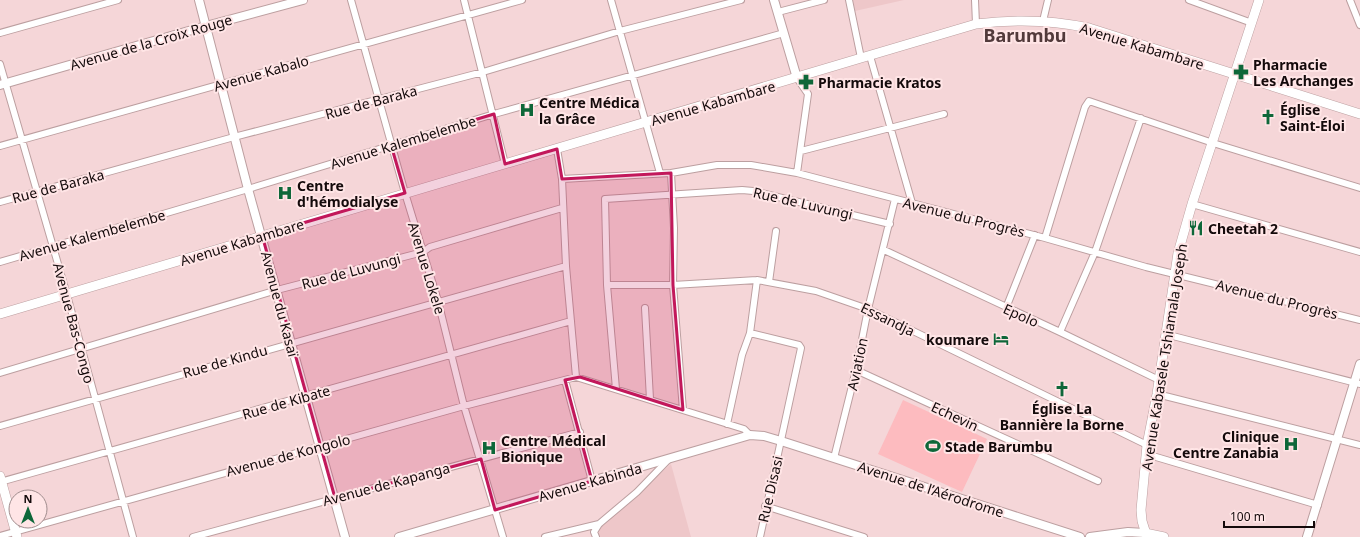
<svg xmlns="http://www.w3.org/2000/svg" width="1360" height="537" viewBox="0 0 1360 537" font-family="'Noto Sans',sans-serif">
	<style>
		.built { fill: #eec7c9 }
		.green { fill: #fdbbbf }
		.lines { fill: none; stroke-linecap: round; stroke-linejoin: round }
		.minor-casing { stroke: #bc9fa0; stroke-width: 8 }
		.tertiary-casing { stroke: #bc9fa0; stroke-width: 10 }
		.secondary-casing { stroke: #bc9fa0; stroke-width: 10 }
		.minor { stroke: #fff; stroke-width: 6 }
		.tertiary { stroke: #fff; stroke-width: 8 }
		.secondary { stroke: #fff; stroke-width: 9 }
		.marked { fill: #c2185b; fill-opacity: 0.2; stroke: #c2185b; stroke-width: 3; stroke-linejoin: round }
		.labels { text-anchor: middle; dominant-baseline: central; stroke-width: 4; stroke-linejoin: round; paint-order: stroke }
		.street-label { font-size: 14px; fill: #140a0b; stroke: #ffe5e6 }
		.poi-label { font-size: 14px; font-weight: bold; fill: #140a0b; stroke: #ffe5e6; text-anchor: start }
		.district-label { font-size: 18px; font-weight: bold; fill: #523a3b; stroke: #ffe5e6 }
	</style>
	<rect width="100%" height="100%" fill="#f5d6d8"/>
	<path class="built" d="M853,0H904L855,11Z
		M671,464L691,537H598L599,527Z"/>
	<path class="green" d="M903,400L987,439L962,492L878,454Z"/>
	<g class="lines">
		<g class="minor-casing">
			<path id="minor" d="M351,0L405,193L438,301L464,406L503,537
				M464,0L505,164
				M611,0L660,173
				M849,0L861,58
				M975,0L976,24
				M1189,0L1252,23
				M1350,0L1360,25
				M778,12L824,0
				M1043,21L1048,0
				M0,33L118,0
				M870,56L912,203
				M0,64L67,295L133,537
				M797,78L808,94L797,173
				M0,146L522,0
				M557,149L562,179L566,266L576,377
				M801,151L944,114
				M671,173L674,228L673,285L683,410
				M562,179L671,173L717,165H751L797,173L1045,238L1146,267L1360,320
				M0,202L234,137L483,72L620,31L741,0
				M1192,204L1360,252
				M1045,238L1085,107L1089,101L1213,143L1360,188
				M884,250L1060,332L1159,380
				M0,262L248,189L494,114L784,33
				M769,282L776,231
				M607,285H673L757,280L816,291L868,309L1147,445
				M645,308L650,399
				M1006,308L1035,235
				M1060,332L1095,252L1141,118
				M750,333L799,345L801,348L760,537
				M1165,334L1360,384
				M856,370L1098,481
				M0,373L277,290L423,252L430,247L562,208
				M565,380L592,481
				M616,389L607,285L605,199L742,190L753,191L890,224
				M1157,394L1360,445
				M727,424L742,355L750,333L757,280
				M0,426L566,266
				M1146,454L1318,505
				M834,458L856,370L868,309L895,199
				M0,482L571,321
				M765,506L864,537
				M0,536L464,406L576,377L744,429L750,435
				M193,537L580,432
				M545,537L599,524
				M596,537L594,532L599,524L637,492L669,459"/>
		</g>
		<g class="tertiary-casing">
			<path id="tertiary" d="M199,0L248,189L345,537
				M774,0L797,78
				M0,85L206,26L303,0
				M399,537L750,435L764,436L781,441L1080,537
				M1090,537L1128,532L1145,533
				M1307,537L1360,364"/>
		</g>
		<g class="secondary-casing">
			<path id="secondary" d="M0,314L861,58L976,24C1014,19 1052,20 1089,28L1360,114
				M0,476L17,537
				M1145,533L1164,537
				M1147,537L1142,521L1141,510L1147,445L1157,394L1178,253L1192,204L1259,0"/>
		</g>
		<use href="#minor" class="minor"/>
		<use href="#tertiary" class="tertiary"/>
		<use href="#secondary" class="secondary"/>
	</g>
	<path class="marked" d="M494,114L505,164L557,149L562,179L671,173L673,285L683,410L580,377L565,380L592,481L495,510L481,459L335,498L262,235L405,193L391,145Z"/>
	<defs>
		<g id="pharmacy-bare" transform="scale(1.2)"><path d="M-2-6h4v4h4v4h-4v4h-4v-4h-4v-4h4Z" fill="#0e6739" stroke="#ffe5e6" stroke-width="2.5" paint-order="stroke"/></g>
		<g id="hospital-bare" transform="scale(1.2)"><path d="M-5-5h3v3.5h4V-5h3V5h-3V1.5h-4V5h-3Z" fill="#0e6739" stroke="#ffe5e6" stroke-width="2.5" paint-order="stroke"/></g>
		<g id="church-bare" transform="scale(1.2)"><path d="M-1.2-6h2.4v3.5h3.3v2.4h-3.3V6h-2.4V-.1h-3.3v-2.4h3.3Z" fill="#0e6739" stroke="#ffe5e6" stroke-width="2.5" paint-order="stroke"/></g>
		<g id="restaurant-bare" transform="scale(1.2)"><path d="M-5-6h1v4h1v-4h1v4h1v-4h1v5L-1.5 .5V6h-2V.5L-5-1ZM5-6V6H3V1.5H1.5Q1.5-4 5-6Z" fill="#0e6739" stroke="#ffe5e6" stroke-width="2.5" paint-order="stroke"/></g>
		<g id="hotel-bare" transform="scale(1.2)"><path d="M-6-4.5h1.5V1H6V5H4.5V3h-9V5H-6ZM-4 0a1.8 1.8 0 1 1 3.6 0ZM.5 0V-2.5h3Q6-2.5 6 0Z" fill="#0e6739" stroke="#ffe5e6" stroke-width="2.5" paint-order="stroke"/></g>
		<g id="stadium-bare" transform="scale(1.2)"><path d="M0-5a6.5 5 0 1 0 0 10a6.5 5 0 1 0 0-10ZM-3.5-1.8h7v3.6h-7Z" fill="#0e6739" stroke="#ffe5e6" stroke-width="2.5" paint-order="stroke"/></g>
	</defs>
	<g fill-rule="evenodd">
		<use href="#pharmacy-bare" x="1241" y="72"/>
		<use href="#pharmacy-bare" x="806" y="82"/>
		<use href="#hospital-bare" x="527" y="110"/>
		<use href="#church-bare" x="1268" y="117"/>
		<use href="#hospital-bare" x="285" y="193"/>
		<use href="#restaurant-bare" x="1196" y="228"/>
		<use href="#hotel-bare" x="1001" y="339"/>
		<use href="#church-bare" x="1062" y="389"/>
		<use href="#hospital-bare" x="1291" y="444"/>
		<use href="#stadium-bare" x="933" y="446"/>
		<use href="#hospital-bare" x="489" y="448"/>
	</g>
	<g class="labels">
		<g class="street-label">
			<text transform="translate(151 42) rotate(-16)">Avenue de la Croix Rouge</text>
			<text transform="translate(1142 46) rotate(17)">Avenue Kabambare</text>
			<text transform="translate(261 73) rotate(-16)">Avenue Kabalo</text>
			<text transform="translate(371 102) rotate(-15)">Rue de Baraka</text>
			<text transform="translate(713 103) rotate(-16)">Avenue Kabambare</text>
			<text transform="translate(403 142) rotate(-17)">Avenue Kalembelembe</text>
			<text transform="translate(58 186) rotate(-15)">Rue de Baraka</text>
			<text transform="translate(803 203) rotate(13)">Rue de Luvungi</text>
			<text transform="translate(964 217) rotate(14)">Avenue du Progrès</text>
			<text transform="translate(92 235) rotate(-16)">Avenue Kalembelembe</text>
			<text transform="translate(242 242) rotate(-17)">Avenue Kabambare</text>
			<text transform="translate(427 268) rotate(73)">Avenue Lokele</text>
			<text transform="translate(351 271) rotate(-15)">Rue de Luvungi</text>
			<text transform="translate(1277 299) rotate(14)">Avenue du Progrès</text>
			<text transform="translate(280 304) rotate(75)">Avenue du Kasaï</text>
			<text transform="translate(1021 315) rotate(24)">Epolo</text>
			<text transform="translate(888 319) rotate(26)">Essandja</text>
			<text transform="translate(74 323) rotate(75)">Avenue Bas-Congo</text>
			<text transform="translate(1164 357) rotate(-81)">Avenue Kabasele Tshiamala Joseph</text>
			<text transform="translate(225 361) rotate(-16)">Rue de Kindu</text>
			<text transform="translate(857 364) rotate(-78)">Aviation</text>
			<text transform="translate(286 402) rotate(-16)">Rue de Kibate</text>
			<text transform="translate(955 416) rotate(25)">Echevin</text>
			<text transform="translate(288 455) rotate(-15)">Avenue de Kongolo</text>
			<text transform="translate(590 482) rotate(-16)">Avenue Kabinda</text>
			<text transform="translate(386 484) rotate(-15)">Avenue de Kapanga</text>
			<text transform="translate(770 489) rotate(-77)">Rue Disasi</text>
			<text transform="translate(931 489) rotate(18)">Avenue de l’Aérodrome</text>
		</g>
		<g class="poi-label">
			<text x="1253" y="64">Pharmacie<tspan x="1253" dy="16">Les Archanges</tspan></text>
			<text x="818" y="82">Pharmacie Kratos</text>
			<text x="539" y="102">Centre Médica<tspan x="539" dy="16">la Grâce</tspan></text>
			<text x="1280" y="109">Église<tspan x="1280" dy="16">Saint-Éloi</tspan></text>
			<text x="297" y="185">Centre<tspan x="297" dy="16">d'hémodialyse</tspan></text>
			<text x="1208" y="228">Cheetah 2</text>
			<text x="989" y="339" text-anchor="end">koumare</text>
			<text x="1062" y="408" text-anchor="middle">Église La<tspan x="1062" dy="16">Bannière la Borne</tspan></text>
			<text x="1279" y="436" text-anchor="end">Clinique<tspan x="1279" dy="16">Centre Zanabia</tspan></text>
			<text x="501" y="440">Centre Médical<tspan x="501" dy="16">Bionique</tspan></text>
			<text x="945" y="446">Stade Barumbu</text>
		</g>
		<g class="district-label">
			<text x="1025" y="35">Barumbu</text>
		</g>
	</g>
	<g transform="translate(28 509)"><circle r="19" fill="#ffe5e6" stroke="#a18d8e"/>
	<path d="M0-3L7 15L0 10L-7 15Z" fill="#0e6739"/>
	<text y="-6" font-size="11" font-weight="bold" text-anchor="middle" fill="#140a0b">N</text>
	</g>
	<path d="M1224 521v6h90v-6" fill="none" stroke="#140a0b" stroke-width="2"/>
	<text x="1230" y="521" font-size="12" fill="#140a0b" stroke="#ffe5e6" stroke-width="3" paint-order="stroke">100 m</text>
</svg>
